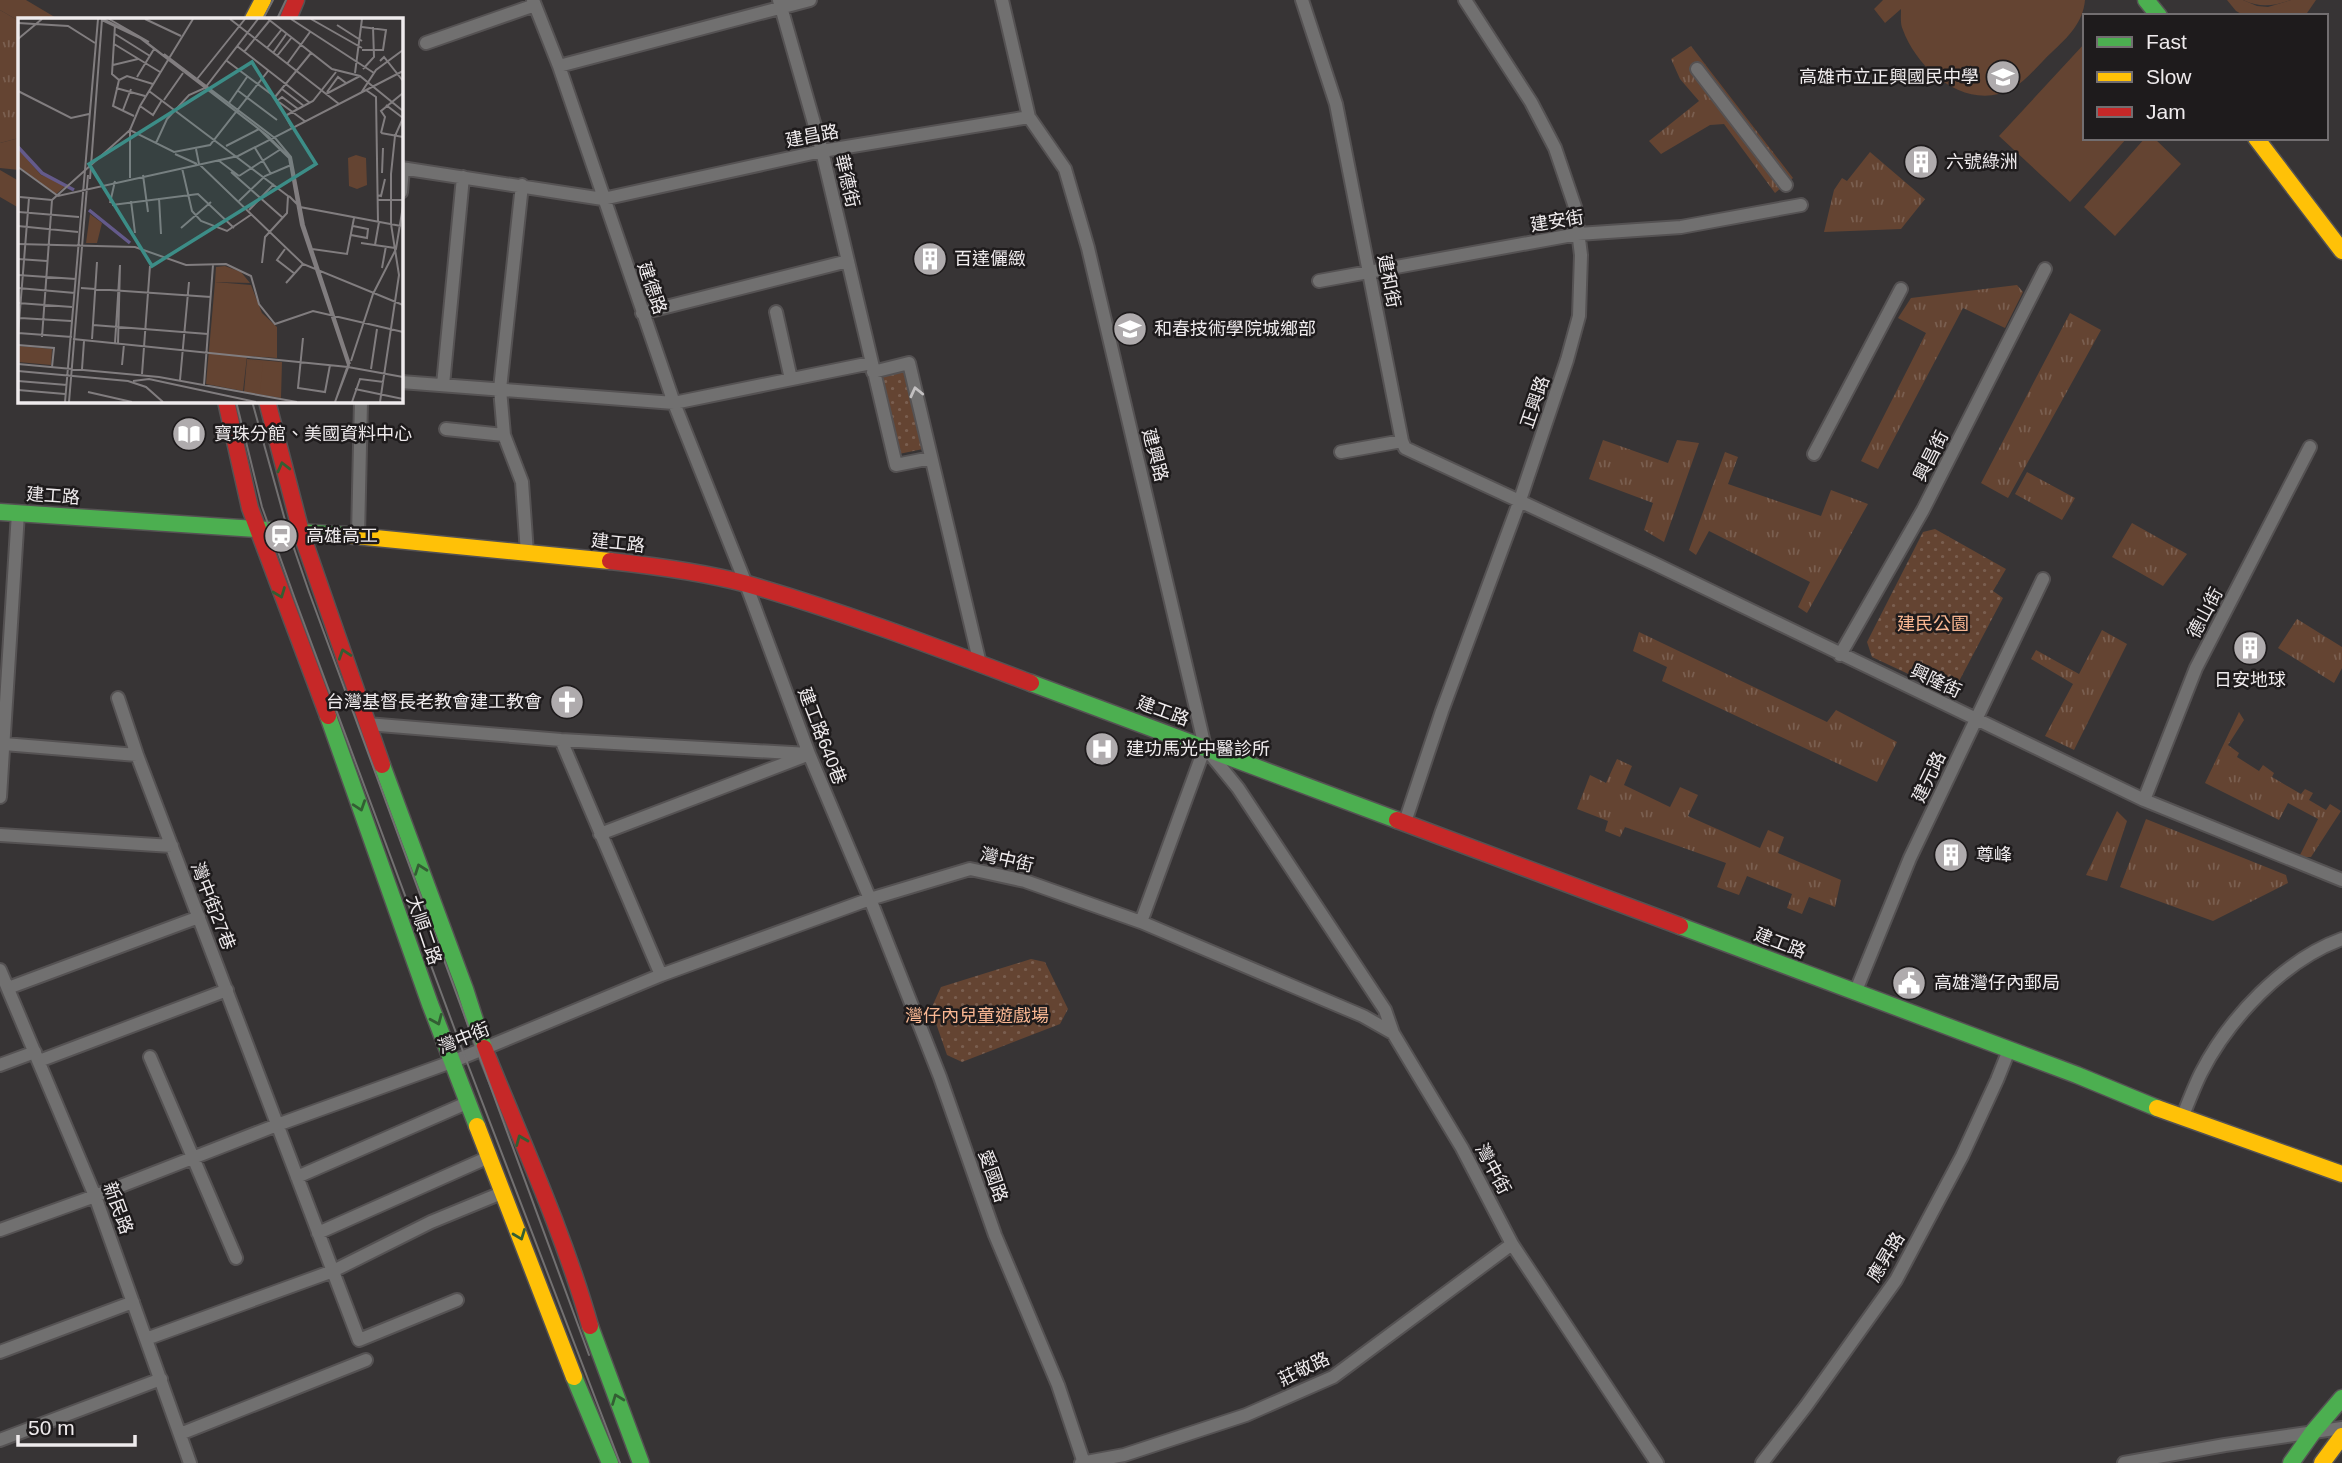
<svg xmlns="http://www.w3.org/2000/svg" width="2342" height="1463" viewBox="0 0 2342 1463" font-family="Arial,'Noto Sans TC',sans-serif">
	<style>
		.grass { fill: url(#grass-tufts) }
		.park { fill: url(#park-dots) }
		.pitch { fill: #644432 }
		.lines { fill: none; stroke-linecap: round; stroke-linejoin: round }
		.street-casing { stroke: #555253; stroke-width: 16 }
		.fast-casing { stroke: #555253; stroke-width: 19 }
		.slow-casing { stroke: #555253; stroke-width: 19 }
		.jam-casing { stroke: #555253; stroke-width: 19 }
		.street { stroke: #717070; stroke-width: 12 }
		.fast { stroke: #4caf50; stroke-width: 16 }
		.slow { stroke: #ffc107; stroke-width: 16 }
		.jam { stroke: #c62828; stroke-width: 16 }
		.tram { stroke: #727071; stroke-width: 2 }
		.oneway { stroke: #c3c0c1 }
		.oneway2 { stroke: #335e33 }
		.labels { text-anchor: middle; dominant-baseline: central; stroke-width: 5; stroke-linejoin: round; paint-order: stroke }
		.poi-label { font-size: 18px; fill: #efebed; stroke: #1e1b1c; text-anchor: start }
		.street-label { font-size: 18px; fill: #efebed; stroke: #1e1b1c }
		.park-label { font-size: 18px; fill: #f9b792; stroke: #1e1b1c }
		.inset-river { fill: none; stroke: #645a8b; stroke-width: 3.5 }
		.inset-road { fill: none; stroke: #817d7f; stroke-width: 2 }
		.view { fill: #3c8d87; fill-opacity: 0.15; stroke: #3c8d87; stroke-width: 3.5 }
		.inset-edge { fill: none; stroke: #efebed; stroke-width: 3.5 }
	</style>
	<defs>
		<pattern id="grass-tufts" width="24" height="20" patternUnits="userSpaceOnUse" patternTransform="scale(1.75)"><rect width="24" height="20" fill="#644432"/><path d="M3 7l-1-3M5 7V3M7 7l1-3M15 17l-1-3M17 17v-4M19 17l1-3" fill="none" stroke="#7a5f50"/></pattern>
		<pattern id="park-dots" width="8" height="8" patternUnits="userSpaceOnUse" patternTransform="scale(1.75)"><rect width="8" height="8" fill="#644432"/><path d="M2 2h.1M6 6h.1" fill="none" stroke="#7a5f50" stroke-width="1.8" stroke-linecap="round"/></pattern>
	</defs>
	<rect width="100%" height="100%" fill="#373435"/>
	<path class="grass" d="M2243,0H2291C2273,6 2261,8 2243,0Z
		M0,10L19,21V138L0,143Z
		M1691,46L1793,178L1775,193L1724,124L1710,125L1661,154L1649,141L1699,101L1680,79L1671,59Z
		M1870,152L1925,199L1901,229L1824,232L1834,190L1842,178L1847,181Z
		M2017,285L2023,292L2005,328L1963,308L1878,469L1861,461L1926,333L1898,318L1911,298Z
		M2070,313L2101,330L2008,498L1981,483Z
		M1603,440L1668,463L1677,440L1699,443L1664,542L1644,530L1653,503L1589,479Z
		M1725,452L1738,457L1728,484L1821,516L1831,490L1868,504L1807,613L1798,607L1810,582L1709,531L1696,555L1689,550Z
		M2027,472L2075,498L2062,520L2015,494Z
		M2132,523L2187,554L2163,586L2112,557Z
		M2297,619L2342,647V668L2334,683L2278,648Z
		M2102,630L2127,644L2074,750L2045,736L2073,684L2031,659L2036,650L2079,674Z
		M1639,632L1827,722L1836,710L1897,742L1877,782L1662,681L1667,667L1633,651Z
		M2239,712L2244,720L2228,745L2239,753L2237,757L2259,771L2263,765L2274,773L2272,777L2301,794L2305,789L2313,793L2309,800L2326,810L2330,804L2341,811L2311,857H2299L2318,819L2288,803L2279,820L2205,783Z
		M1617,759L1632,766L1624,785L1670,807L1680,787L1698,795L1688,816L1760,848L1768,830L1784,837L1778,853L1841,880L1835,907L1809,897L1802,914L1787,908L1792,894L1747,876L1739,895L1717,887L1726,863L1625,827L1620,837L1605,831L1608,821L1577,809L1590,775L1606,783Z
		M2117,811L2127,821L2107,881L2086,875Z
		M2146,819L2286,875L2288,883L2213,921L2120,887Z"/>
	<path class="park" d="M904,370L923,449L899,454L880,375Z
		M1935,529L2006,569L1993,591L2003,598L1957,685L1947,692L1872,657L1867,642L1923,532Z
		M1031,959L1045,962L1068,1009L1060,1024L962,1062L947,1055L931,1009L941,987Z"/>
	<path class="pitch" d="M0,0H26L58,19H19V21L0,10Z
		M1883,0H2085C2083,23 2068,37 2052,52C2040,63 2026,81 2012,89C1967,112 1918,71 1903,30C1900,24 1901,16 1901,9L1885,23L1874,9Z
		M2227,0H2243L2257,6L2268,7L2291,0H2316L2305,16H2245L2236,11Z
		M2085,43V138H2127L2070,202L1999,136Z
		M19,138V170L0,168V143Z
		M2145,138H2154L2181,164L2115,236L2084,207Z
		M0,170L19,181V208L0,197Z"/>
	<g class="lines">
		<g class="street-casing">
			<path id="street" d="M533,0L559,66L674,403L746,584L809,754L870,899L940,1077L995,1235L1058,1385L1084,1463
				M779,0L822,151L896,465L931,458
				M1002,0L1029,117L1065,169L1088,248L1205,747L1141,922
				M1302,0L1336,104L1402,441L1405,448L1653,563L2144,800L2342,880
				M426,43L535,5
				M559,66L810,0
				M1697,69L1786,185
				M401,168L603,199L822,151L1029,117
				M522,185L500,389L504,435L522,482L527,553
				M401,192L403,168
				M1319,281L1578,234L1681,227L1801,205
				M776,312L791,379
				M642,313L848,261
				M873,372L909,363L980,664
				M401,382L674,403L871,363
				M443,385L463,177
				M446,429L504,435
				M1341,452L1402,441
				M1814,454L1901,289
				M358,536L361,401
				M1840,655L1923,510L2045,269
				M118,698L137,755L359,1340L457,1300
				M367,724L561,740L809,754
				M561,740L661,975
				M4,744L137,755
				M1207,750L1238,788L1385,1010L1393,1033
				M0,797L18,513
				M2144,800L2196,668L2310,447
				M1405,822L1442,711L1520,500L1567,360L1579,316L1581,255L1575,207L1555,148L1531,102L1465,0
				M600,834L802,757
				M0,835L172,846
				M0,970L95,1196L190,1463
				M8,988L199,917
				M1855,993L1910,858L2043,579
				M150,1057L236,1258
				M39,1061L227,990
				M0,1065L35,1052
				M2182,1118C2188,1103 2194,1087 2201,1073C2229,1018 2284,960 2342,939
				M297,1177L469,1102
				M0,1230L95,1196L277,1125L454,1061L661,975L870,899L970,869L1025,881L1141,922L1363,1016L1393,1033L1462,1148L1512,1244L1657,1463
				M318,1233L489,1157
				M146,1339L333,1271L431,1222L504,1192
				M0,1352L133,1302
				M180,1434L366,1360
				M0,1440L161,1379
				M1081,1463L1124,1455L1246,1415L1333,1377L1512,1244
				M1762,1463L1806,1406L1896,1280L1962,1156L1997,1080L2009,1050
				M2124,1463L2225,1445L2342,1428"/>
		</g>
		<g class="fast-casing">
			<path id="fast" d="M2146,0L2159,16
				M0,512L345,535
				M1031,683L1397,820
				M328,716L430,1004L477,1126
				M382,765L465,989L484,1048
				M1680,926L2077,1075L2157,1108
				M590,1326L641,1463
				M574,1377L610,1463
				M2291,1463L2313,1432L2342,1398"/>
		</g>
		<g class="slow-casing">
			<path id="slow" d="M253,19L263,0
				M2256,138L2342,251
				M345,535L610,561
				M2157,1108L2342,1174
				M477,1126L574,1377
				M2322,1463L2342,1436"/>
		</g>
		<g class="jam-casing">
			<path id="jam" d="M288,19L296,0
				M226,401L250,508L328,716
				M267,401L301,532L382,765
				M610,561C656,566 703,572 747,584C844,612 938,648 1031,683
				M1397,820L1680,926
				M484,1048C521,1140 563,1231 590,1326"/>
		</g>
		<use href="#street" class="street"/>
		<use href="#fast" class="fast"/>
		<use href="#slow" class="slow"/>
		<use href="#jam" class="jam"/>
		<path class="tram" d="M263,19L273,0
			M277,19L286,0
			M236,401L262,507L295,599L465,1057L620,1463
			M252,401L288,531L309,592L589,1355"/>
	</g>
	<defs><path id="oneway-chevron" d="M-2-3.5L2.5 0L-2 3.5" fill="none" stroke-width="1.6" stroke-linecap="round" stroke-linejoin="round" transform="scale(1.75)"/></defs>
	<use class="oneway" href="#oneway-chevron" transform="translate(916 392) rotate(-103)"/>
	<g class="oneway2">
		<use href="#oneway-chevron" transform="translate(283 467) rotate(-104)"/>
		<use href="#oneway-chevron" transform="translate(280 593) rotate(69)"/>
		<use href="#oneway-chevron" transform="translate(344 654) rotate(-108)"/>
		<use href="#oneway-chevron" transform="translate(360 806) rotate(71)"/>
		<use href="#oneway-chevron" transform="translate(420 869) rotate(-110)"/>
		<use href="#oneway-chevron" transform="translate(437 1020) rotate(67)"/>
		<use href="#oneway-chevron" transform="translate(521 1140) rotate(-112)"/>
		<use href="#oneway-chevron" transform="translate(520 1235) rotate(69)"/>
		<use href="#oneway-chevron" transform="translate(617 1399) rotate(-111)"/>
	</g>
	<defs>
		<g id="school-disc" transform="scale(1.75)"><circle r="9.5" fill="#afabad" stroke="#1e1b1c"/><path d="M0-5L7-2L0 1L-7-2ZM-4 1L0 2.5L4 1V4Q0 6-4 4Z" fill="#fff"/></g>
		<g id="building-disc" transform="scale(1.75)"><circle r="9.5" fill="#afabad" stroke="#1e1b1c"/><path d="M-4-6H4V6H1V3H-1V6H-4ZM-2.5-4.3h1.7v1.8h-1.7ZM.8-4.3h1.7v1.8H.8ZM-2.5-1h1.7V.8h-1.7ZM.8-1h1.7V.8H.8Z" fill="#fff"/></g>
		<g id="university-disc" transform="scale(1.75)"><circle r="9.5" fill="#afabad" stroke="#1e1b1c"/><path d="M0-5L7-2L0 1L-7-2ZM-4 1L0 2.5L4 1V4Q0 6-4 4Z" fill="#fff"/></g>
		<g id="library-disc" transform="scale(1.75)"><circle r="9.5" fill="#afabad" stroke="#1e1b1c"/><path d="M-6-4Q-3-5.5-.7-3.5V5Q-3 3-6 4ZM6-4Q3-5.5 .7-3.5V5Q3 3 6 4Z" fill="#fff"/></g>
		<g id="station-disc" transform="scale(1.75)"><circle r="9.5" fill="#afabad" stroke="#1e1b1c"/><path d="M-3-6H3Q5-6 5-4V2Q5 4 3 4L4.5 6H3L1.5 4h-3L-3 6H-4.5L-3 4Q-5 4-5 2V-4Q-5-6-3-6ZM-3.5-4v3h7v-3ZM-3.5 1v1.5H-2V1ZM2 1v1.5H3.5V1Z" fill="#fff"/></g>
		<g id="church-disc" transform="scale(1.75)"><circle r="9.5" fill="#afabad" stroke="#1e1b1c"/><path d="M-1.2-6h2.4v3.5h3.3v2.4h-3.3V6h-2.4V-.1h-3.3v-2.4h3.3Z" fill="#fff"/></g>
		<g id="hospital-disc" transform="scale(1.75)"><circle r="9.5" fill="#afabad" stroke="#1e1b1c"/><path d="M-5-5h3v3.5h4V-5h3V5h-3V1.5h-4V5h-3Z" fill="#fff"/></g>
		<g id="civic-disc" transform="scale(1.75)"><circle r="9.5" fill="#afabad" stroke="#1e1b1c"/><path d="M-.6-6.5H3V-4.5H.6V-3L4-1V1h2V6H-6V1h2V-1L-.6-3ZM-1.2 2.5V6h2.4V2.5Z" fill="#fff"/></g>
	</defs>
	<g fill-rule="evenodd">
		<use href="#school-disc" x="2003" y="77"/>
		<use href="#building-disc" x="1921" y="162"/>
		<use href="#building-disc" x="930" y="259"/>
		<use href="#university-disc" x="1130" y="329"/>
		<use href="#library-disc" x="189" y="434"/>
		<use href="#station-disc" x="281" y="536"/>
		<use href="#building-disc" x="2250" y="648"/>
		<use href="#church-disc" x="567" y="702"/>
		<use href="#hospital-disc" x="1102" y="749"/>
		<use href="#building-disc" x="1951" y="855"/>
		<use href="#civic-disc" x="1909" y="983"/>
	</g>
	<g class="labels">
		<g class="poi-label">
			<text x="1979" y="77" text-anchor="end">高雄市立正興國民中學</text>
			<text x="1946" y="162">六號綠洲</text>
			<text x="954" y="259">百達儷緻</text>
			<text x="1154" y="329">和春技術學院城鄉部</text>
			<text x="214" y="434">寶珠分館、美國資料中心</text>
			<text x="306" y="536">高雄高工</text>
			<text x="2250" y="680" text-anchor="middle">日安地球</text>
			<text x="542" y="702" text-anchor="end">台灣基督長老教會建工教會</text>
			<text x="1126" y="749">建功馬光中醫診所</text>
			<text x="1976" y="855">尊峰</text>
			<text x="1934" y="983">高雄灣仔內郵局</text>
		</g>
		<g class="street-label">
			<text transform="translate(812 136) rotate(-11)">建昌路</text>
			<text transform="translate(847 181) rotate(77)">華德街</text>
			<text transform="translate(1557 221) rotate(-9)">建安街</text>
			<text transform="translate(1389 281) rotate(79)">建和街</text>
			<text transform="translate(652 288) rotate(71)">建德路</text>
			<text transform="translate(1535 402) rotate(-71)">正興路</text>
			<text transform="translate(1155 455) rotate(75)">建興路</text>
			<text transform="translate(1931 456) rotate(-63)">興昌街</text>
			<text transform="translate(53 496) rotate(4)">建工路</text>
			<text transform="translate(618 543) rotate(6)">建工路</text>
			<text transform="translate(2205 613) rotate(-62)">德山街</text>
			<text transform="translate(1936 681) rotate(25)">興隆街</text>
			<text transform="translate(1163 711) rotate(20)">建工路</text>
			<text transform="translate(822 736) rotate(69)">建工路640巷</text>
			<text transform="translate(1929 777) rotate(-65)">建元路</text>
			<text transform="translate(1007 860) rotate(13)">灣中街</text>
			<text transform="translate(213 906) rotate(69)">灣中街27巷</text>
			<text transform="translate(424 930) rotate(71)">大順二路</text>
			<text transform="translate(1780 943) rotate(21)">建工路</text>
			<text transform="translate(464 1038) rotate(-22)">灣中街</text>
			<text transform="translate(1493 1169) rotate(62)">灣中街</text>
			<text transform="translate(993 1176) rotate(71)">愛國路</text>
			<text transform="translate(118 1208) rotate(70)">新民路</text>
			<text transform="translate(1886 1257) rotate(-59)">應昇路</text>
			<text transform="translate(1304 1369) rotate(-26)">莊敬路</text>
		</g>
		<g class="park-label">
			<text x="1933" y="624">建民公園</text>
			<text x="977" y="1016">灣仔內兒童遊戲場</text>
		</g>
	</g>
	<g transform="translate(18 18)">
		<rect width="385" height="385" fill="#373435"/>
		<path d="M0,328L34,331L33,347L0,344ZM229,341L264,344L263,380L226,374Z" fill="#644432"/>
		<path d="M0,131L23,157L49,167L38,176L0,148ZM72,196L84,205L79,225H68ZM197,264L233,267L244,295L259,309V340L229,338L225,373L188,366Z" fill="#644432"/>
		<path d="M338,137L348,140L349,167L339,171L331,168L330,140ZM207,248L223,254L232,265L197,264L198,249ZM230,342L245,344L242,374L227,372Z" fill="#644432"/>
		<path class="inset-river" d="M0,129L24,155L56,172M71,192L112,225"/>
		<path class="inset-road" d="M85,1L123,20L250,118L272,140L284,207L331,347L317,384M91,1L131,24M127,1L163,18M212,1L321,86M250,1L314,51L342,58L385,93M273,1L356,55M293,1L344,30M84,2L122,20L241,111L271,140L283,207L330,347L317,384M0,5L50,8L77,25M97,7L94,56L101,62M319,7L344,23M97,16L132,38M0,21L24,1M96,26L142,54M219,28L292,85M249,30L264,11M344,32H365L368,12L344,9M226,34L252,2M255,35L269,15M146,36L258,121L273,139L286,207L332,346M259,38L274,19M209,43L257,79L274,110M362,43L366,39L385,63M269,46L292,14M95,47L120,41M345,51L356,39L355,9M337,55L344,1M119,59L136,31M179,61L227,1M98,70L127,78M264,71L286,88M219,72L259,102M348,72L358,79L360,204M0,73L53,100L71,96M131,73L270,178L269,195L247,219L244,245M309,74L320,59L328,65M343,75L358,52L385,32M308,76L342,58M257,79L293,35M146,82L165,55M259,83L264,79L280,91M261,84L288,104M211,85L229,59M122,88L135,97L144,82M105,92L113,71M116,98L95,88L101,62L109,58L135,66M267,98L295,83L318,54M363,115L367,99L363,93L385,75M363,115L385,119M138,125L149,101L171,77L187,70L240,1M208,128L241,111M237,130L253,156M178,131L181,146L285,246L385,287M157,136L179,146M200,142L221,158M0,149L40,178L220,138L385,53M164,150L174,193L183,203L209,213L234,196M213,154L265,200M364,155L365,130M125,157L130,194M221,158L263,131M112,160V112L156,134L192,127L250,53M385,160V130M72,161L84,1M359,177L363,178L367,161M271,178L282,189L383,208M2,179L34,182M141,180L143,216M359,182H385M113,183L117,215M221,183L247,158L273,147M92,185L97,163M94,187L180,176L216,210M231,192L256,166M1,194L61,199M0,208L60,214M163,210L193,184M333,217L349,220L350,211L335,208M343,225L377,230M0,226L117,229L168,247L208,246L233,258L241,286L257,306L295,293L385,314M357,227L361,204M267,231L259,242L277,256M294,231L329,236L336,200M0,241L29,243M364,250L368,228M0,257L58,261M268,265L285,246M0,270L57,275M63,270L193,279M0,285L54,289M2,300L53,303M75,307L190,316M0,315L54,319M0,317L11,180M24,319L34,182L112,112L122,88L175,1M285,320L280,370L307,374L312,347M55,321L330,349L385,359M74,321L79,244M97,325L102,247M100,326L102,247M0,327L36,330L34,349M333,343L355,276L378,231L385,188M0,346L141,359L279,384M104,347L106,326M64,351L66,323M353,351L359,311M0,353L110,363L128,369L145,384M124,356L132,248M162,362L171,264M0,363L49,367M115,363L131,361L238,384M186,367L195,247M337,371L385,381M0,372L47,376M70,374L114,384M47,384L80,1M51,384L70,157M334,384L342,361L366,364M362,384L381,257L373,206V156L377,118L385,100L368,87"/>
		<path class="view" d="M234,44L298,146L134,248L71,146Z"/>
		<rect width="385" height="385" class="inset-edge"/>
	</g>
	<rect x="2083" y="14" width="245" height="126" fill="#1e1b1c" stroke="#726e70" stroke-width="2"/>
	<rect x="2097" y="37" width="35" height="10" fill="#4caf50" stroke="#726e70" stroke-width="2"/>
	<text x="2146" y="49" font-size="21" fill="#efebed">Fast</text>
	<rect x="2097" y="72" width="35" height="10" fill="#ffc107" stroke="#726e70" stroke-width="2"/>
	<text x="2146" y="84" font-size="21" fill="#efebed">Slow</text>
	<rect x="2097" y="107" width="35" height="10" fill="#c62828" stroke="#726e70" stroke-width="2"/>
	<text x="2146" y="119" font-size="21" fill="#efebed">Jam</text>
	<path d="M18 1435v10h117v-10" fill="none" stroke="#efebed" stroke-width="3.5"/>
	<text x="28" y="1435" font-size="21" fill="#efebed" stroke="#1e1b1c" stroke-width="5" paint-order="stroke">50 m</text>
</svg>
